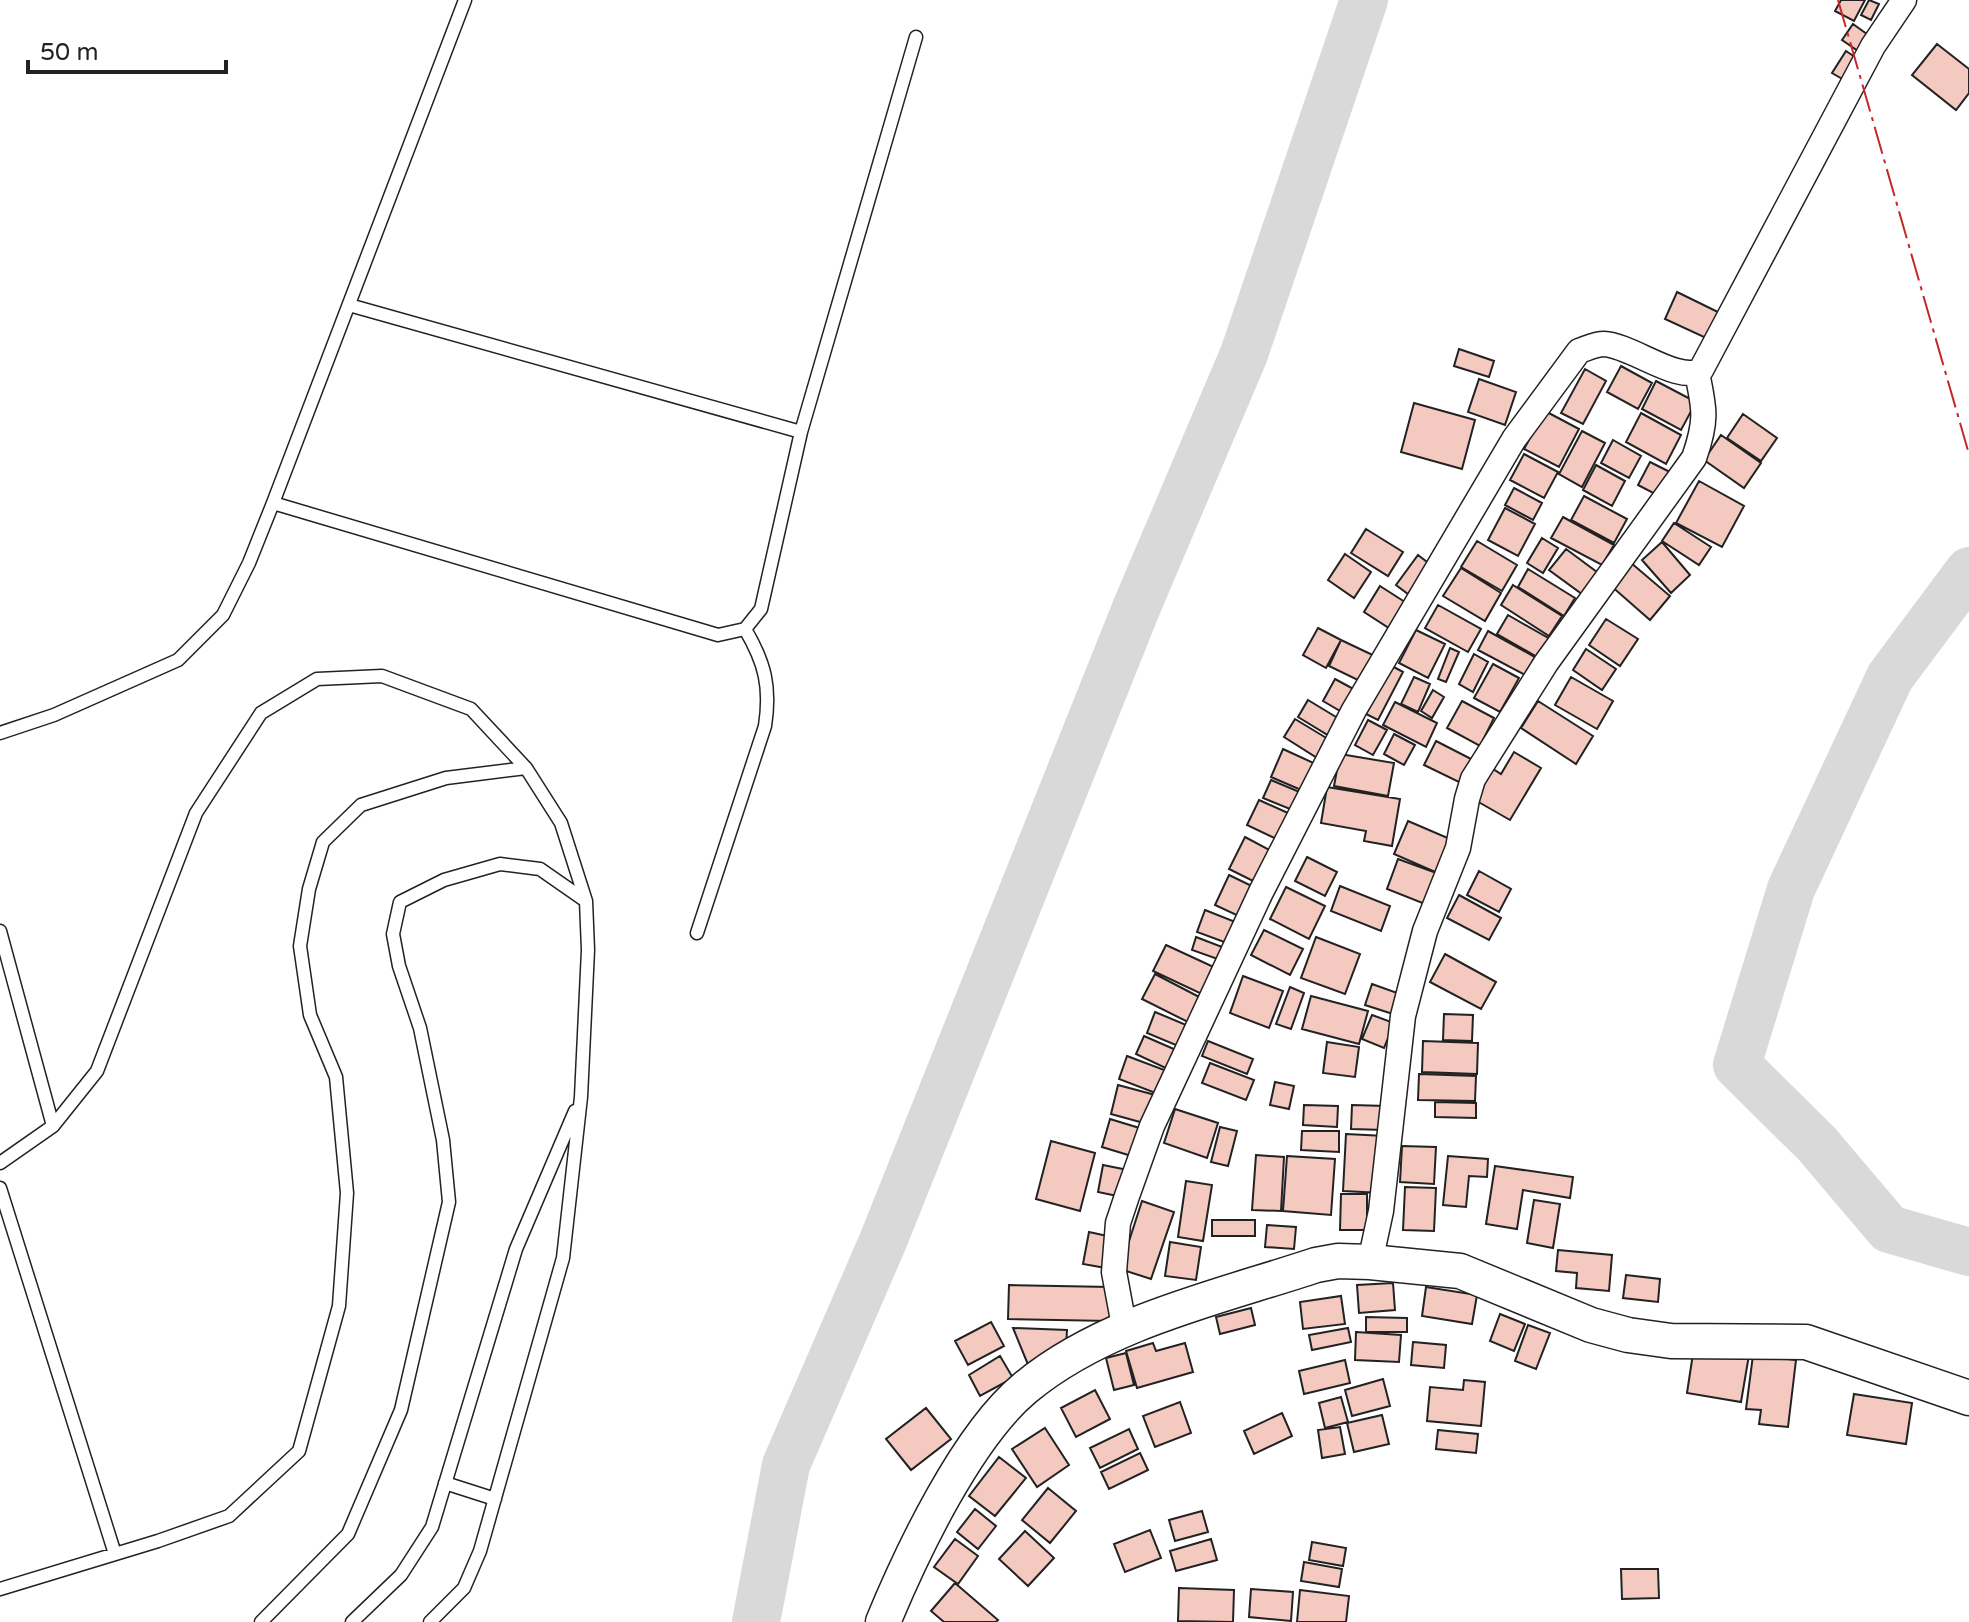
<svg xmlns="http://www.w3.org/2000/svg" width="1969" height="1622" viewBox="0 0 1969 1622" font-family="'Varela Round',sans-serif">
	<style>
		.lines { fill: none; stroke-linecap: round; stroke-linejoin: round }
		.river { stroke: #d9d9d9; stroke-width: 48 }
		.building { fill: #f3c9c0; stroke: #222; stroke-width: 2 }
		.lane-casing { stroke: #222; stroke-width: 15 }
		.street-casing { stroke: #222; stroke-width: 27 }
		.secondary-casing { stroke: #222; stroke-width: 37 }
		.lane { stroke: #fff; stroke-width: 12 }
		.street { stroke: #fff; stroke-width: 24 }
		.secondary { stroke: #fff; stroke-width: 34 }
		.power { stroke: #c62828; stroke-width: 2; stroke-dasharray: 28 6 4 6; stroke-linecap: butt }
	</style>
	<rect width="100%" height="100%" fill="#fff"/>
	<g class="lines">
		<path class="river" d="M1969,571L1890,677L1791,889L1737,1065L1817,1144L1889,1229L1969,1252
			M756,1622L786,1465L883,1241L1137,606L1244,354L1364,0"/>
	</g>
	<path class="building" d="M1841,0H1865L1854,21L1835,11Z
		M1869,0L1879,4L1871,20L1861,15Z
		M1853,24L1871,37L1861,53L1842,40Z
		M1937,44L1969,69V93L1956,110L1912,75Z
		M1846,51L1858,59L1844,80L1832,73Z
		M1677,292L1718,312L1706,338L1665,319Z
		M1459,349L1494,361L1489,377L1454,366Z
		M1621,366L1652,383L1638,409L1607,392Z
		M1585,369L1606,381L1583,424L1561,413Z
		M1479,379L1516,392L1505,425L1468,412Z
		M1656,381L1696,402L1681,430L1642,409Z
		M1414,403L1475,420L1462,469L1401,452Z
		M1545,411L1579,429L1559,467L1524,449Z
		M1641,413L1681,435L1666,464L1626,442Z
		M1743,414L1777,438L1761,461L1727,438Z
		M1582,431L1605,443L1582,487L1559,474Z
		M1721,435L1761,463L1744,488L1704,460Z
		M1613,440L1641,456L1629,478L1601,463Z
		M1524,454L1558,472L1544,498L1510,480Z
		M1650,462L1672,473L1659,496L1638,485Z
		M1596,465L1625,481L1612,506L1583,490Z
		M1699,481L1744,506L1722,547L1676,523Z
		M1514,488L1542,503L1533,520L1505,505Z
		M1584,496L1627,519L1614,543L1571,520Z
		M1505,508L1535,524L1518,556L1488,540Z
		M1563,517L1614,545L1602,565L1551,538Z
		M1674,523L1711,547L1699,565L1662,541Z
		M1366,529L1403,552L1388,576L1351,553Z
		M1542,538L1558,548L1543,573L1527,563Z
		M1477,541L1517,565L1502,591L1461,567Z
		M1662,542L1690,575L1671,593L1642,560Z
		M1566,549L1601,575L1586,597L1549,570Z
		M1345,554L1371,572L1354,598L1328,580Z
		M1418,555L1431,565L1408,594L1396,585Z
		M1630,562L1670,596L1650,620L1610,585Z
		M1461,568L1501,593L1485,621L1443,596Z
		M1528,569L1575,598L1564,616L1518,587Z
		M1513,585L1562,616L1549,636L1501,605Z
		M1380,586L1408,604L1392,630L1364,612Z
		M1438,605L1481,629L1468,652L1425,628Z
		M1508,615L1550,639L1539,658L1497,634Z
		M1606,619L1638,639L1620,666L1589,645Z
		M1318,628L1341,640L1326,668L1303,655Z
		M1416,630L1445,644L1428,678L1399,663Z
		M1488,631L1535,657L1525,675L1478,650Z
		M1341,640L1379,658L1366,684L1329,666Z
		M1450,648L1459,652L1446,682L1438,679Z
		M1586,649L1616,669L1602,690L1573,670Z
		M1474,654L1488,662L1473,692L1459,684Z
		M1493,664L1519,678L1500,712L1474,698Z
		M1392,666L1403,672L1378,720L1366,714Z
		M1414,677L1430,684L1418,712L1401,704Z
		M1571,677L1613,701L1597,729L1555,705Z
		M1335,679L1359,692L1347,715L1323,701Z
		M1433,690L1444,697L1432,718L1421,711Z
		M1308,700L1341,720L1331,737L1298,717Z
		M1462,701L1494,718L1480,746L1447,728Z
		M1538,701L1593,736L1576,764L1521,728Z
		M1395,702L1437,723L1426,747L1383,725Z
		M1295,719L1333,742L1322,761L1284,737Z
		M1368,720L1387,730L1373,755L1355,745Z
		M1394,734L1415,745L1404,765L1384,754Z
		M1436,741L1475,761L1463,784L1424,765Z
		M1283,749L1320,766L1308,793L1271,777Z
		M1514,752L1541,768L1510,820L1475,800L1493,769L1501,774Z
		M1340,754L1394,763L1388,796L1334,786Z
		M1271,780L1302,793L1295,811L1263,798Z
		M1327,787L1400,799L1392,846L1364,841L1366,831L1321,823Z
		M1259,800L1297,817L1285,843L1247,825Z
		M1408,821L1457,842L1442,875L1394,854Z
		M1245,837L1279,855L1263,886L1229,869Z
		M1307,857L1337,872L1325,896L1295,881Z
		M1398,859L1442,875L1430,906L1387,889Z
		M1479,871L1511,889L1499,912L1467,895Z
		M1229,875L1258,889L1245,919L1215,905Z
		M1340,886L1390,906L1381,931L1331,911Z
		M1286,887L1325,906L1309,939L1270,919Z
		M1459,895L1501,918L1489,940L1447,918Z
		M1205,910L1243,925L1235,946L1197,932Z
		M1264,930L1303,949L1290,975L1251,955Z
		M1196,937L1230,950L1226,962L1192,950Z
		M1316,937L1360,954L1345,994L1301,978Z
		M1166,945L1218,969L1206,996L1153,971Z
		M1445,954L1496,982L1481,1009L1430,982Z
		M1155,974L1205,1000L1192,1024L1142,999Z
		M1243,976L1283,991L1269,1028L1230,1013Z
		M1372,984L1403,995L1396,1015L1365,1005Z
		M1290,987L1304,993L1291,1029L1276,1024Z
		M1311,996L1368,1011L1359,1044L1302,1029Z
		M1155,1012L1191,1027L1183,1048L1147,1033Z
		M1444,1014L1473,1015L1472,1041L1443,1040Z
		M1372,1015L1394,1023L1384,1048L1362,1039Z
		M1144,1036L1183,1053L1174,1072L1136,1054Z
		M1208,1041L1253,1059L1247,1074L1202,1056Z
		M1423,1041L1478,1043L1477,1074L1422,1072Z
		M1327,1042L1359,1047L1355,1077L1323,1073Z
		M1127,1056L1167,1071L1158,1094L1119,1079Z
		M1210,1063L1254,1080L1246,1100L1202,1083Z
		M1419,1074L1476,1076L1475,1101L1418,1100Z
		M1275,1082L1294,1086L1289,1109L1270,1105Z
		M1118,1085L1159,1096L1151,1125L1111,1114Z
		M1435,1102L1476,1103V1118L1435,1117Z
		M1304,1105L1338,1106L1337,1127L1303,1125Z
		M1352,1105L1386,1106L1385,1130L1351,1129Z
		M1175,1109L1218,1123L1207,1158L1164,1143Z
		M1110,1119L1146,1130L1138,1158L1102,1147Z
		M1220,1127L1237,1131L1228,1166L1211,1162Z
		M1302,1131H1339V1152L1301,1150Z
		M1346,1134L1385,1136L1382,1193L1343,1191Z
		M1051,1141L1095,1153L1080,1211L1036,1199Z
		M1402,1146L1436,1147L1434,1184L1400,1182Z
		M1256,1155L1284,1157L1281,1211L1252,1210Z
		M1287,1156L1335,1159L1331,1215L1283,1211Z
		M1448,1156L1488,1159L1487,1177L1469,1176L1466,1207L1443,1205Z
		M1103,1165L1128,1170L1122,1197L1098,1192Z
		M1495,1166L1573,1177L1570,1198L1523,1190L1517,1229L1486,1224Z
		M1186,1181L1212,1185L1203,1241L1178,1237Z
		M1405,1187L1436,1188L1434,1231L1403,1230Z
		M1341,1194H1367V1230H1340Z
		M1534,1200L1560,1204L1553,1248L1527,1243Z
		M1142,1201L1174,1212L1151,1279L1120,1269Z
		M1212,1220H1255V1236H1212Z
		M1267,1225L1296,1227L1294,1249L1265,1247Z
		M1089,1232L1112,1237L1106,1268L1083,1264Z
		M1170,1242L1201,1247L1196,1280L1165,1276Z
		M1558,1250L1612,1255L1609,1291L1576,1288L1577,1273L1556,1271Z
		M1626,1275L1660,1279L1658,1302L1623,1298Z
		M1393,1283L1395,1310L1359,1313L1357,1285Z
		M1009,1285L1111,1287L1110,1321L1008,1319Z
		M1426,1287L1477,1295L1472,1324L1422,1316Z
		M1341,1296L1345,1324L1303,1329L1300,1302Z
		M1251,1308L1255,1325L1220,1334L1216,1317Z
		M1500,1314L1525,1324L1514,1351L1490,1341Z
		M1366,1317L1407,1318V1332H1366Z
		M991,1322L1004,1346L968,1365L955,1341Z
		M1528,1325L1550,1333L1536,1369L1515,1361Z
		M1013,1328L1067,1330L1066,1347L1029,1367Z
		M1348,1328L1351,1342L1312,1350L1309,1335Z
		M1356,1332L1401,1335L1399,1362L1355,1360Z
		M1413,1342L1446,1345L1444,1368L1411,1365Z
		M1153,1343L1156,1351L1185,1343L1193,1372L1137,1388L1126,1351Z
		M1694,1347L1749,1355L1741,1402L1687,1393Z
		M1126,1353L1134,1385L1114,1390L1106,1358Z
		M1753,1355L1796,1360L1788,1427L1759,1424L1761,1410L1746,1409Z
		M1000,1356L1013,1378L980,1396L969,1375Z
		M1345,1360L1350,1383L1304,1394L1299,1371Z
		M1383,1379L1390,1406L1352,1416L1345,1390Z
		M1464,1380L1485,1382L1481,1426L1427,1421L1430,1387L1463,1390Z
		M1095,1390L1110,1419L1076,1437L1061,1408Z
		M1854,1394L1912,1403L1906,1444L1847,1435Z
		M1341,1397L1348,1422L1325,1428L1319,1403Z
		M1180,1402L1191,1433L1155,1447L1143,1416Z
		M926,1408L951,1439L911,1470L886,1439Z
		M1282,1413L1292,1436L1254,1454L1244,1431Z
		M1382,1415L1389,1444L1354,1452L1347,1423Z
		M1340,1427L1345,1454L1322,1458L1318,1430Z
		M1045,1428L1069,1465L1037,1487L1012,1449Z
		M1129,1429L1138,1449L1100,1468L1090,1448Z
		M1438,1430L1478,1434L1476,1453L1436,1449Z
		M1140,1453L1148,1470L1109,1489L1101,1472Z
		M999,1457L1026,1478L995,1516L969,1496Z
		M1048,1488L1076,1511L1050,1543L1022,1520Z
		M975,1509L996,1526L978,1549L957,1532Z
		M1202,1511L1208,1532L1175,1541L1169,1520Z
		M1150,1530L1161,1558L1125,1572L1114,1544Z
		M1025,1531L1054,1558L1028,1586L999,1559Z
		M955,1539L978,1556L958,1584L934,1567Z
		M1211,1539L1217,1560L1176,1571L1170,1551Z
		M1312,1542L1346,1548L1343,1566L1309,1560Z
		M1304,1562L1342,1569L1339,1587L1301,1581Z
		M1621,1569H1658L1659,1598L1622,1599Z
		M955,1583L998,1620L996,1622H944L931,1611Z
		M1179,1588L1234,1590L1233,1622L1178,1621Z
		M1251,1589L1293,1592L1291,1621L1249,1617Z
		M1300,1590L1349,1596L1346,1622H1297Z"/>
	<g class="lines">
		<g class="lane-casing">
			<path id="lane" d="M349,305L801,432
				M273,503L718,635L745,629L761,609L801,432L916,37
				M0,733L54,715L178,660L223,615L249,563L273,503L465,0
				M0,931L53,1126
				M697,933L765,726C771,687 765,663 745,629
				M0,1163L53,1126L97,1071L196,813L261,713L317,679L382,676L471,709L526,768L561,823L586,901L588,950L581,1097L563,1258L480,1551L464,1588L430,1622
				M0,1188L115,1554
				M445,1483L495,1499
				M0,1589L158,1541L229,1516L299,1451L339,1306L347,1193L336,1077L310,1015L300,946L309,889L323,842L361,805L446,778L526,768
				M261,1622L348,1534L401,1410L449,1202L443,1140L420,1028L399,966L393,934L400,902L444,880L500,864L540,869L586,901
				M352,1622L401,1575L432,1527L516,1249L575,1111"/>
		</g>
		<g class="street-casing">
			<path id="street" d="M1370,1262L1381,1211L1403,1016L1425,931L1458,848L1467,799L1473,779L1546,663L1694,458C1707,421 1705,410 1697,373
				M1125,1331L1114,1272L1118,1223L1127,1196L1152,1126L1261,892L1354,710L1514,439L1579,351C1588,348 1595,344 1604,344C1631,345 1679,384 1701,370L1873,46L1904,0"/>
		</g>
		<g class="secondary-casing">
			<path id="secondary" d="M883,1622C912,1552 967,1436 1025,1388C1104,1322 1220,1297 1316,1265L1338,1261L1370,1262L1460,1271L1591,1325L1628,1335L1671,1341L1806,1342L1969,1398"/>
		</g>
		<use href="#lane" class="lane"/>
		<use href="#street" class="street"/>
		<use href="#secondary" class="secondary"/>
		<path class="power" d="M1838,0L1969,454"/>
	</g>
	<path d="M28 60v12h198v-12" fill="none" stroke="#222222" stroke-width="4"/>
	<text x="40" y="60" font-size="24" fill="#222222" stroke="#ffffff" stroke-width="6" paint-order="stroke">50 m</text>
</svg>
